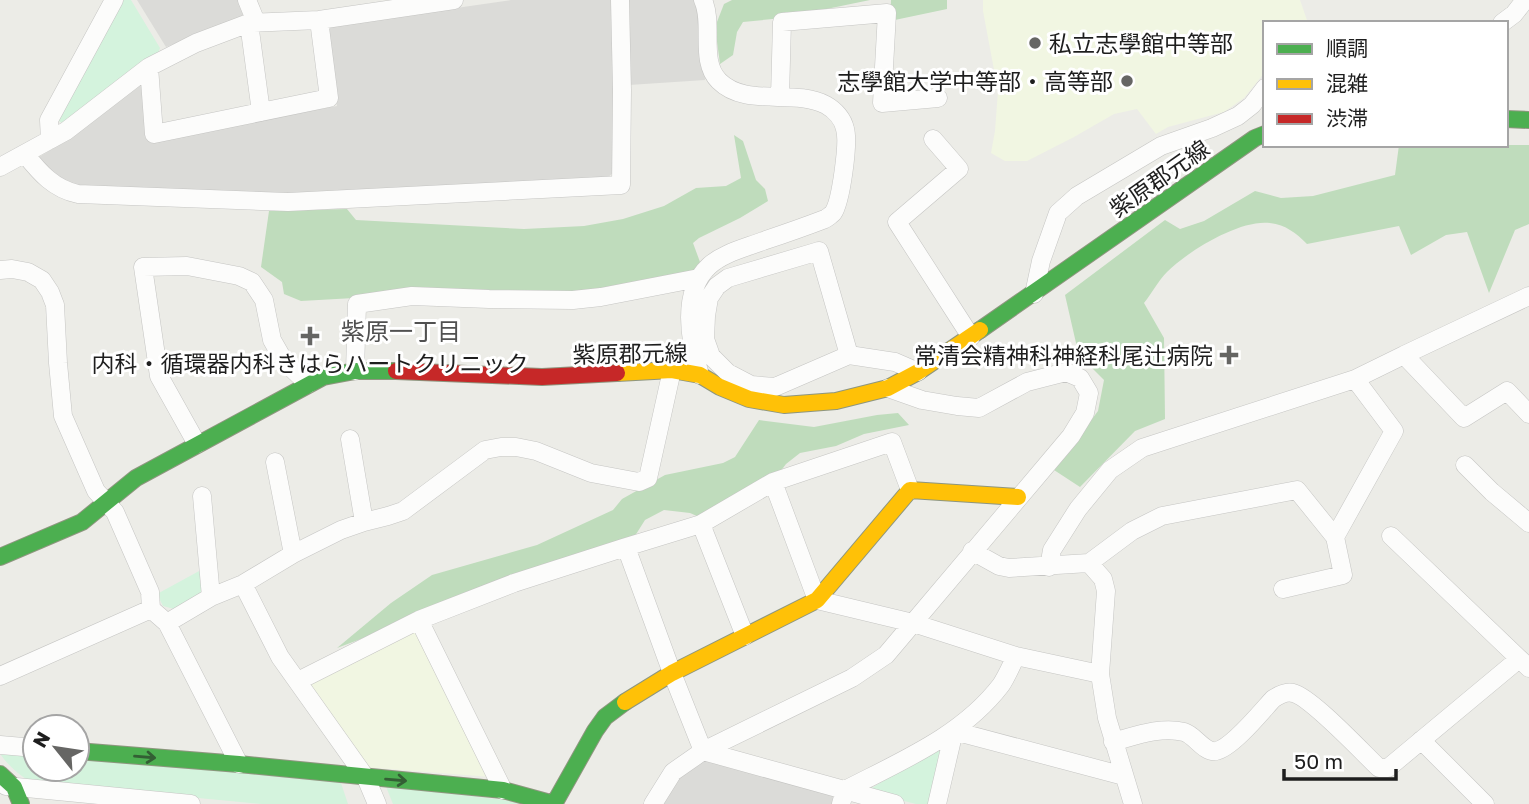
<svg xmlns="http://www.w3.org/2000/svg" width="1529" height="804" viewBox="0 0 1529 804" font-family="'Golos Text','Noto Sans JP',sans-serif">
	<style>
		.residential { fill: #dbdbd8 }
		.education { fill: #f1f6e2 }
		.forest { fill: #bfdcbc }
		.park { fill: #d4f3dd }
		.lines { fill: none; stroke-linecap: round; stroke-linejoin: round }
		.street-casing { stroke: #c5c5c3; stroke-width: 19 }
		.fast-casing { stroke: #8e967f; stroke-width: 18 }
		.slow-casing { stroke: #8e967f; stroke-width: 18 }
		.jam-casing { stroke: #8e967f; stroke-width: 18 }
		.street { stroke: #fcfcfb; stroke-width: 18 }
		.fast { stroke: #4caf50; stroke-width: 16 }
		.slow { stroke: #ffc107; stroke-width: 16 }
		.jam { stroke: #c62828; stroke-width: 16 }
		.oneway { stroke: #335f34 }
		.poi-dot { fill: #666664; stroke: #fff; stroke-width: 2.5 }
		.labels { text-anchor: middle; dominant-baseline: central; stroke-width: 6; stroke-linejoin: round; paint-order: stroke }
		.poi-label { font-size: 23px; fill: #1e1e1e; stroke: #fff; text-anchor: end }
		.street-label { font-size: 23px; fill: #1e1e1e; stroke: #fff }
		.neighbourhood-label { font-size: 24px; fill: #515151; stroke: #fff }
	</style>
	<rect width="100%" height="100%" fill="#ecece7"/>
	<path class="residential" d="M137,0H241L247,8L243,17L166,47Z
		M511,0H614L616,170L605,180L264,195L85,187L68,184L55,176L40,162L39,157L70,138L136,83L145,89L151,141L337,106L327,32L331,26Z
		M628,0H694L700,15L705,80L629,85Z
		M703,761L723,762L837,793V804H661L678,777Z"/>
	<path class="education" d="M983,0H1300L1308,23H1265V72L1244,98L1224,112L1168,127L1156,134L1137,109L1114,114L1074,137L1027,161H1005L991,153L995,131L998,91L983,11Z
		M413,628L420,631L491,777L363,767L308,687L310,681Z"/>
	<path class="forest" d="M732,0H870L783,18L743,22L737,32L733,55L720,64L715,27L724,4Z
		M891,0H947V9L890,21Z
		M734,135L743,141L756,180L765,189L768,201L740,218L699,238L693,243L700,262L694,274L602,293L354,298L301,301L284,294L282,282L261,267L269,211L347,209L356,220L524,229L584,226L623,219L664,206L696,188L726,186L741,178Z
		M1399,145H1529V224L1515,230L1489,293L1467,232L1446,235L1411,255L1399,226L1307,244C1296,233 1286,225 1270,223C1240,219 1188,251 1167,272C1158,281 1152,293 1144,303L1164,338L1165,419L1135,431L1080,487L1054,470L1098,411L1104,380L1085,361L1076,343L1065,295L1165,220L1180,229L1204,221L1255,191L1281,198L1313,196L1395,175Z
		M898,413L909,425L864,434L836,446L800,453L786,464L774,480L706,520L690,513L664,510L645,520L633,539L539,566L434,608L398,625L337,648L391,603L432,575L537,545L613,510L622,499L665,475L723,463L735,457L759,420L814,427L877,415Z"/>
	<path class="park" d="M124,0H131L160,48L158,53L64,124L57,120L116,10Z
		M201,570L203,595L174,609L163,606L157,594Z
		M938,748L945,749L930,804H916L869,792L870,789Z
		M4,750L35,753V769H77V757L340,780L348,804H262L30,782C19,774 9,767 1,755Z
		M385,784L531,804H393Z"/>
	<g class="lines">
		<g class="street-casing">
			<path id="street" d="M247,0L256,22
				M249,23L261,112
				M1502,23L1514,14L1525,0
				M149,67L154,134L329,98L319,20
				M780,97L782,22L887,13L882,103L938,98
				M933,139L959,169L897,222L971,337
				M50,140L49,120L114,0
				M25,154C40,173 54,189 78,194L288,202L621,185L622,90L620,0
				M0,167L66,131L149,67L196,43L249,23L319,20L454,0
				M0,270L12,269L28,272L42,280L50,292L55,305L58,363L63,416L96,491L115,512L150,592L151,609L167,623L239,764
				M1034,294L1041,261L1058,213L1077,196L1161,146L1212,128L1238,116L1252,105L1265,88
				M849,355L819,251L728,278L717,286L709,298L706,316L705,339L711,356L728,373L751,385L775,387L849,355L895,362L918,372
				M1404,355L1529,296
				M355,371L357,304L412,296L489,299L573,300L601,297L699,278
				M700,375C690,342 680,293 709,266C723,253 745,248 763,241C784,234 804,227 825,219C826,219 832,214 833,213C841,202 849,142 845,129C843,119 835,110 826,105C794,88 746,108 719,81C699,61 714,25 703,0
				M350,439L364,522
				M197,444L159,376L143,267L187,266L239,276L252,282L264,300L272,340L284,361L308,384
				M275,462L293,554
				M1465,465L1492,492L1529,523
				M773,482L817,600L913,623L1016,656
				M202,496L211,597
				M701,524L745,636
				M1391,536L1529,668
				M626,547L701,524L773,482L892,442L910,490
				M972,551L999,566L1009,568L1089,563L1103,579L1106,591L1100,674L1107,718L1133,804
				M1089,563L1132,531L1162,516L1297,490L1335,537L1394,431L1355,379
				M1049,567L1052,550L1078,509L1110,470L1142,448L1355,379L1404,355L1464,418L1507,391L1529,414
				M243,584L280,657L366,778L377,804
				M1283,589L1343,575L1335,537
				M419,620L503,790
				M167,623L211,597L243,584L293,554L341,530L364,522L388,516L403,511L485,450L501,447H516L536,451L591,473L639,482L648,478L672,370
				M0,676L151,609
				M298,681L419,620L514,583L626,547L672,673L703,751L895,804
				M954,731L1124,776
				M1421,740L1485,804
				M1113,742C1135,736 1161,726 1184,732C1195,735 1204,753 1216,751C1232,748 1262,711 1273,699C1279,695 1286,691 1293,693C1311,697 1363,753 1379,768H1388L1519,659
				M0,745L35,748
				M6,786L191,804
				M653,804L673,772L703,751L852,678L886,655L1071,436L1085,413L1089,393L1080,378L1066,372L1027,382L979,408L957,406L922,400L888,388
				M841,804L845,790C901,761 962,736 1001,685C1007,676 1011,666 1016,656L1100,674
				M937,804L954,731"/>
		</g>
		<g class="fast-casing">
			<path id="fast" d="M1506,119L1529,120
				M980,330L1255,138L1265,134
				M0,557L82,522L136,478L323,377L355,371H396
				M77,751L239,764L503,790L554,804L595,731L605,717L625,702
				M0,774L14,787L21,804"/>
		</g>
		<g class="slow-casing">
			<path id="slow" d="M617,373L672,370L700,375L720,387L749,399L784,405L836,401L888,388L918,372L980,330
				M625,702L672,673L817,600L910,490L1018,497"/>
		</g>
		<g class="jam-casing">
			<path id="jam" d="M396,371L542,377L617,373"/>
		</g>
		<use href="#street" class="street"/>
		<use href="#fast" class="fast"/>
		<use href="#slow" class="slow"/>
		<use href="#jam" class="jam"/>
	</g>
	<defs><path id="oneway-shaft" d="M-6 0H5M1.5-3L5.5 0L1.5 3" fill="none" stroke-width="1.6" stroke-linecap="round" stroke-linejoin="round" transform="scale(1.75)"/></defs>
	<g class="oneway">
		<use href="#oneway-shaft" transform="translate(145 757) rotate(5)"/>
		<use href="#oneway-shaft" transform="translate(396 780) rotate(5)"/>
	</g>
	<g class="poi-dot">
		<circle cx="1035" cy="43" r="7"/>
		<circle cx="1127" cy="81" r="7"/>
		<path d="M306.5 325.5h7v7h7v7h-7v7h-7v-7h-7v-7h7z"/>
		<path d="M1225.5 344.5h7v7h7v7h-7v7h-7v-7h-7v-7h7z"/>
	</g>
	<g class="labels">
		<g class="poi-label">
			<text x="1049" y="43" text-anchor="start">私立志學館中等部</text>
			<text x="1113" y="81">志學館大学中等部・高等部</text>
			<text x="1213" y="355">常清会精神科神経科尾辻病院</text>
			<text x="310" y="363" text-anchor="middle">内科・循環器内科きはらハートクリニック</text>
		</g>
		<g class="street-label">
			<text transform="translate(1159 178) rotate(-35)">紫原郡元線</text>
			<text transform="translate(630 353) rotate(-1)">紫原郡元線</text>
		</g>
		<g class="neighbourhood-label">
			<text x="401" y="330">紫原一丁目</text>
		</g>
	</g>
	<rect x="1263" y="21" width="245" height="126" fill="#ffffff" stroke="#a5a5a5" stroke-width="2"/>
	<rect x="1277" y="44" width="35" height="10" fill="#4caf50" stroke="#a5a5a5" stroke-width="2"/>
	<text x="1326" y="56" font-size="21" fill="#1e1e1e">順調</text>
	<rect x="1277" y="79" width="35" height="10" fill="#ffc107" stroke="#a5a5a5" stroke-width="2"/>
	<text x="1326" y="91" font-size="21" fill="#1e1e1e">混雑</text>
	<rect x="1277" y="114" width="35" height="10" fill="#c62828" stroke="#a5a5a5" stroke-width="2"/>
	<text x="1326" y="126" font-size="21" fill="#1e1e1e">渋滞</text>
	<g transform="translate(56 748) rotate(300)"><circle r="33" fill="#ffffff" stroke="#a5a5a5" stroke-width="2"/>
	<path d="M0-5L12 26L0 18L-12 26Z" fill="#666664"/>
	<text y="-10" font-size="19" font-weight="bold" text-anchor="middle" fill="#1e1e1e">N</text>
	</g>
	<path d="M1284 769v10h112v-10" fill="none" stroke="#1e1e1e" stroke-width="3.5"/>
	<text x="1294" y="769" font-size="21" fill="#1e1e1e" stroke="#ffffff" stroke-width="5" paint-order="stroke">50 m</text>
</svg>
